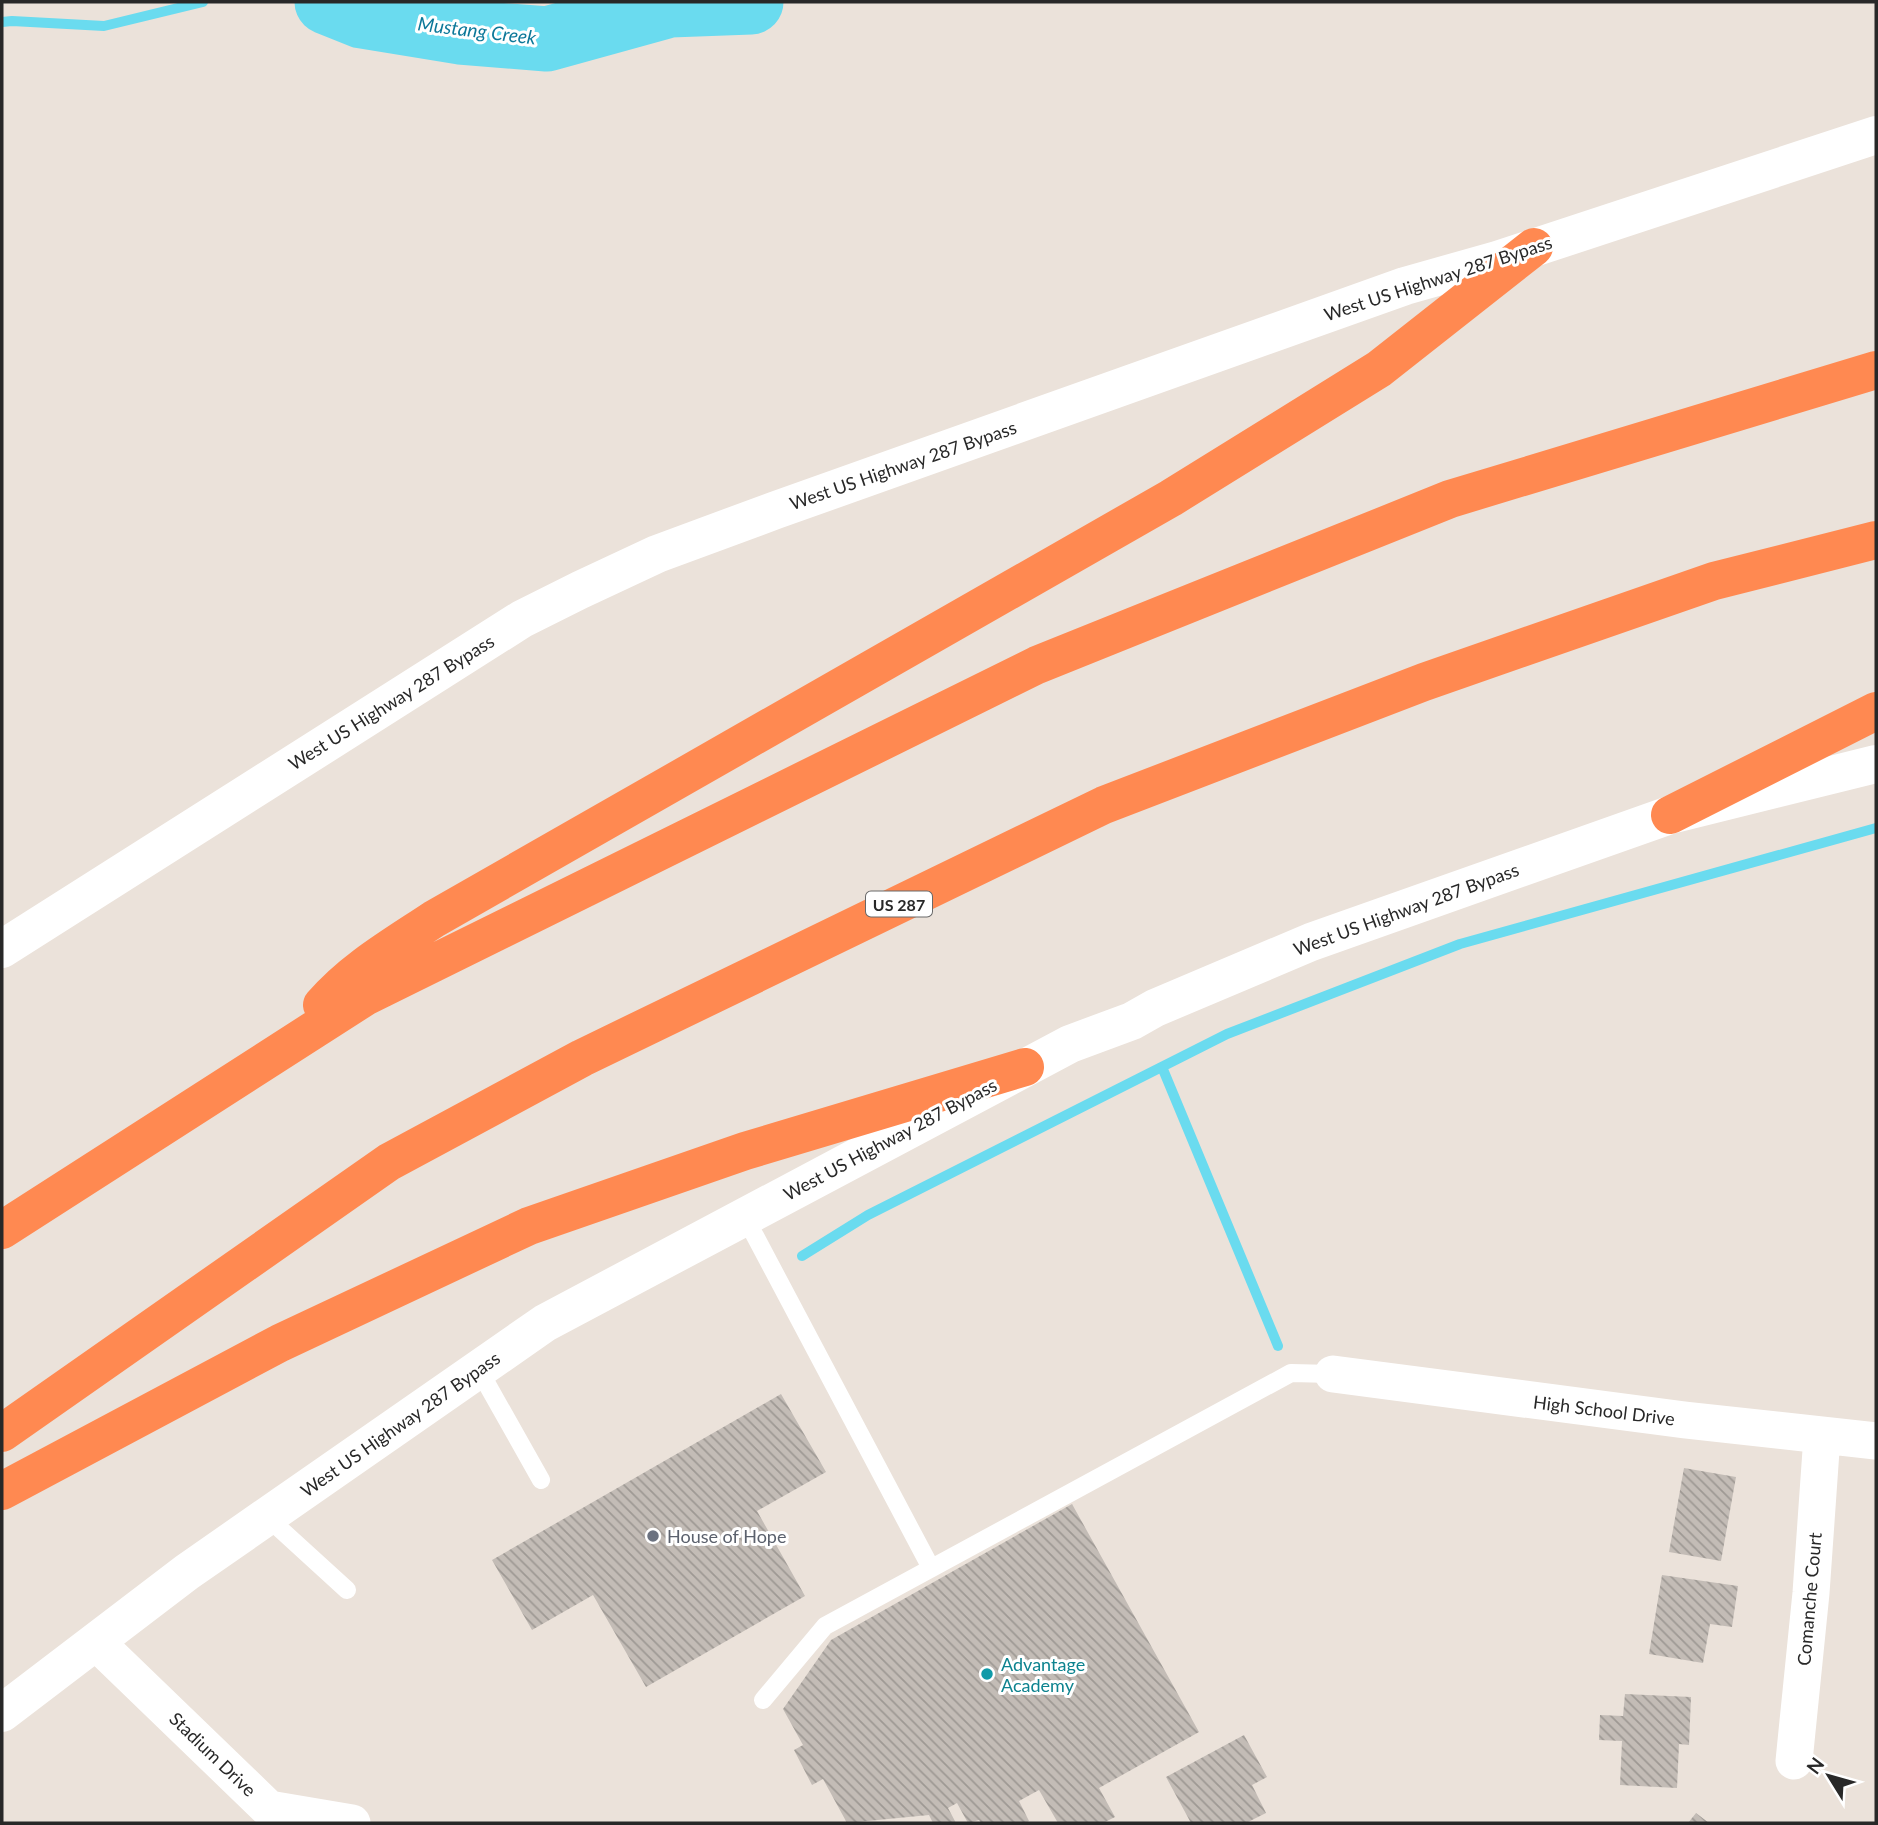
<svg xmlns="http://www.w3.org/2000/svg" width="1878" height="1825" viewBox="0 0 1878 1825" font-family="Lato,sans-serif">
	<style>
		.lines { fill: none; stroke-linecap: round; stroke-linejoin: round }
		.stream { stroke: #6adbef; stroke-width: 10 }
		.river { stroke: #6adbef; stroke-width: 65 }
		.building { fill: url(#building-back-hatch) }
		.lane { stroke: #fff; stroke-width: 18 }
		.street { stroke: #fff; stroke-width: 37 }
		.secondary { stroke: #fff; stroke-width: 38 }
		.highway { stroke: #ff8951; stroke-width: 38 }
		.worship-dot { fill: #6b7280; stroke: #fff; stroke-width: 2.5 }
		.culture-dot { fill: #0f9aa8; stroke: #fff; stroke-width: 2.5 }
		.labels { text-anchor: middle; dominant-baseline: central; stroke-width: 6; stroke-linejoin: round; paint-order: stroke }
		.shield { fill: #fff; stroke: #686868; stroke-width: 2 }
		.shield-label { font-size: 16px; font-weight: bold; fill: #282828 }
		.street-label { font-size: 18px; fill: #282828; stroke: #fff }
		.worship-label { font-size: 18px; fill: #5b616d; stroke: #fff; text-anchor: start }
		.culture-label { font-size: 18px; fill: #0d838f; stroke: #fff; text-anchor: start }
		.water-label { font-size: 19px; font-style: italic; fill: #0c7899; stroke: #fff }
	</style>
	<defs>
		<pattern id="building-back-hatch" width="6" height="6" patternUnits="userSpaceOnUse" patternTransform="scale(1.75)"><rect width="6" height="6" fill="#c3bcb6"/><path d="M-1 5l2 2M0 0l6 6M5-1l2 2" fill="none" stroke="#9e9994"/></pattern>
	</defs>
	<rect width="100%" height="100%" fill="#ebe2da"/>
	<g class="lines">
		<path class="stream" d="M2,22L12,21L104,26L203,2
			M1162,1067L1278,1346
			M802,1256L868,1215L1227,1034L1460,944L1876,828"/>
		<path class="river" d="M327,2L362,16L460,32L547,39L670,5L751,2"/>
	</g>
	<path class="building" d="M781,1394L826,1472L757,1511L805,1596L646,1687L593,1595L532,1630L492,1560Z
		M1684,1468L1736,1477L1721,1561L1669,1552Z
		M1072,1504L1199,1732L1099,1788L1115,1817L1103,1823H1058L1039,1790L1019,1801L1029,1821L1026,1823H981L979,1820L968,1823L957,1803L948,1808L956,1823H933L929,1815L847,1823L823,1779L812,1785L794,1750L803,1745L783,1709L831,1640Z
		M1662,1575L1738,1586L1732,1627L1710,1624L1703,1663L1649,1654Z
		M1625,1694L1691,1697L1689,1745L1679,1744L1677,1788L1620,1785L1622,1741L1599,1740L1600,1715L1623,1716Z
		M1244,1735L1267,1777L1252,1785L1266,1813L1246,1823H1191L1166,1777Z
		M1696,1813L1709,1823H1688Z"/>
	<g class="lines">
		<path class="lane" d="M745,1217L931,1568
			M479,1370L541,1480
			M267,1517L347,1590
			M763,1700L825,1626L1291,1373L1333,1374"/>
		<path class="street" d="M1333,1374L1685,1420L1876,1441
			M96,1642L269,1809L352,1823
			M1794,1761L1811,1593L1822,1436"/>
		<path class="secondary" d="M2,949L522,619L580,590L657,554L776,510L1405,286L1497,260L1876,135
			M2,1713L187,1572L545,1323L1070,1044L1132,1021L1155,1008L1311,942L1670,815L1876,764"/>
		<path class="highway" d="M1670,815L1876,711
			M322,1005C353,969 395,945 434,919L1171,498L1379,369L1534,247
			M2,1230L365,997L1037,665L1450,499L1876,370
			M2,1433L389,1162L582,1058L1104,805L1424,682L1714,581L1876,540
			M2,1491L280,1343L529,1226L745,1151L1025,1067"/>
	</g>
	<circle class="worship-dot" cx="653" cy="1536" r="7"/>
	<circle class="culture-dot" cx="987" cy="1674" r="7"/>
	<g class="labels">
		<rect class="shield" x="866" y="891.5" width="66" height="25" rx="5"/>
		<g class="shield-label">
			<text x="899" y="904">US 287</text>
		</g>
		<g class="street-label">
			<text transform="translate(1438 278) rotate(-18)">West US Highway 287 Bypass</text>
			<text transform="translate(903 465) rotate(-19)">West US Highway 287 Bypass</text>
			<text transform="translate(391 702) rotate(-32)">West US Highway 287 Bypass</text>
			<text transform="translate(1406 909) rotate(-20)">West US Highway 287 Bypass</text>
			<text transform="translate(890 1139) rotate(-28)">West US Highway 287 Bypass</text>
			<text transform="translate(1604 1410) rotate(7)">High School Drive</text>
			<text transform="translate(400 1424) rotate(-35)">West US Highway 287 Bypass</text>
			<text transform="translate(1809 1599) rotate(-85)">Comanche Court</text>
			<text transform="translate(213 1754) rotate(44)">Stadium Drive</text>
		</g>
		<g class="worship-label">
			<text x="667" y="1536">House of Hope</text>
		</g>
		<g class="culture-label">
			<text x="1001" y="1664">Advantage<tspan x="1001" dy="21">Academy</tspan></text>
		</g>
		<g class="water-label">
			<text transform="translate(477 30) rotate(7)">Mustang Creek</text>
		</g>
	</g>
	<rect width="1878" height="1825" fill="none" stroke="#282828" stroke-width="7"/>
	<g transform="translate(1829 1776) rotate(307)" stroke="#ffffff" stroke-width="5" paint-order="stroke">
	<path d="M0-5L12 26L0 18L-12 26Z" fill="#282828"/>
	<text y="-10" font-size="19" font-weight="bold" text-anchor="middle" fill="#282828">N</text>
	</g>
</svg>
